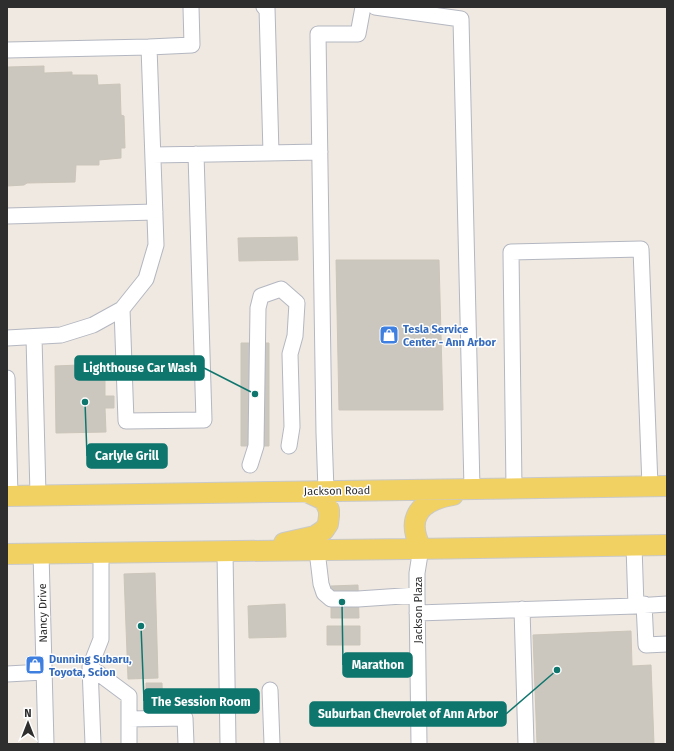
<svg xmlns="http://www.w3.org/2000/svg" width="674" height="751" viewBox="0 0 674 751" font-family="'Fira Sans',sans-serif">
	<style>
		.building { fill: #cbc7bf; stroke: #cbc5ba }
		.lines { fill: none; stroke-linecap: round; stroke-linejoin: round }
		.minor-casing { stroke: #b4b7c1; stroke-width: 17 }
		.major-casing { stroke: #c9c9c9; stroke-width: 22 }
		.minor { stroke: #fff; stroke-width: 15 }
		.major { stroke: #f2d163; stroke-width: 20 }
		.labels { text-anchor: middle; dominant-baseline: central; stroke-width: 3; stroke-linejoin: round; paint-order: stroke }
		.shop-label { font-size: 11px; font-weight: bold; fill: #366cbe; stroke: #fff; text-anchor: start }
		.street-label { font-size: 11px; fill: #2e2e2e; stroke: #fff }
		.leader { fill: none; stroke: #0f766e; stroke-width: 1.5 }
		.callout-dot { fill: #0f766e; stroke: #fff; stroke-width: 1.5 }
		.callout { fill: #0f766e; stroke: #0f766e; stroke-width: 1.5 }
		.callout-label { font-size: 12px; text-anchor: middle; font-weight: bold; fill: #fff }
	</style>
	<rect width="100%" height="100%" fill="#efe9e1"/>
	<path class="building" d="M44,66V73L72,72V75H97L98,85L120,84L121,115L124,116L125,148H121V158L99,160V165H76L75,182L27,183L24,185L7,186L8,67Z
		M297,237L298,260L239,261L238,238Z
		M336,260H439L443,410H339Z
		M241,343H269V446H241Z
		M79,365V374L105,373V396H114V408H105L106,432L56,433L55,366Z
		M155,573L158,678L128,679L124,574Z
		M358,585L359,618H331V586Z
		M285,604L286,637L249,638L248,606Z
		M327,626H360V645H327Z
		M631,631L632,666L651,665L654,744H537L533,635Z
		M146,683H162L163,711H146Z"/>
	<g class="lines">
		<g class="minor-casing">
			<path id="minor" d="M264,7L267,8L271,153
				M375,7L461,19L472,488
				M149,47L192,45L191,7
				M7,50L149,47L156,245L146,279L122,309L93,325L61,335L7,338
				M153,155L320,152
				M7,216L155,212
				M122,309L126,421L204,420L196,154
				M34,337L38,495
				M7,378L10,496
				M250,465L256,446L258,308L261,296L281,289L297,303L295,336L290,354L292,427L289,446
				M514,488L511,252L641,249L650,486
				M326,491L324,433L318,34H358L363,7
				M634,546L636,606L667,604
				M317,551L321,584L324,593L331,599H358L417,595
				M225,552L228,744
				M41,553L46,744
				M644,604L646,645L667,644
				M522,609L526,744
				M417,613L636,606
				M90,667L129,696V719
				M7,674L44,672
				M270,690L272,744
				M93,744L90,667L101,639V553
				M129,744V719L185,718L186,744
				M419,744L417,595V573L421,548"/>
		</g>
		<g class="major-casing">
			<path id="major" d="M7,496L667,486
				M284,543L315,536L324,530L328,524L329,516V510L324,500L307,492
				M421,548C405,517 421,500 453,495
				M7,554C227,553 447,548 667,545"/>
		</g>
		<use href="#minor" class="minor"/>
		<use href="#major" class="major"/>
	</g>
	<defs>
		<g id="shop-square" transform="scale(1)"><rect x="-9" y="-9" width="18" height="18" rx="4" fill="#3f7fe0" stroke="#fff"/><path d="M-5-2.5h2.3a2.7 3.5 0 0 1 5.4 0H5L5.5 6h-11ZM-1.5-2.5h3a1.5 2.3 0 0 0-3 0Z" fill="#fff"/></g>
	</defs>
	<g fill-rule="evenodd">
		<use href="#shop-square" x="389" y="335"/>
		<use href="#shop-square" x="35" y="665"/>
	</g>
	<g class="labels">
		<g class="shop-label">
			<text x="403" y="329">Tesla Service<tspan x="403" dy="13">Center - Ann Arbor</tspan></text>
			<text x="49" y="659">Dunning Subaru,<tspan x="49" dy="13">Toyota, Scion</tspan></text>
		</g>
		<g class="street-label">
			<text transform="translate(337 491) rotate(-1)">Jackson Road</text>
			<text transform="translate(418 610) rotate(-90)">Jackson Plaza</text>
			<text transform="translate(43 613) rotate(-91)">Nancy Drive</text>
		</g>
	</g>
	<path class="leader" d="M255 394L204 368M85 402L87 456M342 602L343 665M141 626L144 701M557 670L506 714"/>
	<g class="callout-dot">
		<circle cx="255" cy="394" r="4"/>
		<circle cx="85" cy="402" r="4"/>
		<circle cx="342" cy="602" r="4"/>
		<circle cx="141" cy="626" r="4"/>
		<circle cx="557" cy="670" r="4"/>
	</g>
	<g class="callout">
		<rect x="75" y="356" width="129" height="24" rx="4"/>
		<rect x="87" y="444" width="80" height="24" rx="4"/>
		<rect x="343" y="653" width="69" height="24" rx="4"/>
		<rect x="144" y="689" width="115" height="24" rx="4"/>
		<rect x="310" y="702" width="196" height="24" rx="4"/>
	</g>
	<g class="callout-label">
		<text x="140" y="372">Lighthouse Car Wash</text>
		<text x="127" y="460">Carlyle Grill</text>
		<text x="378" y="669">Marathon</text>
		<text x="201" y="706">The Session Room</text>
		<text x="408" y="718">Suburban Chevrolet of Ann Arbor</text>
	</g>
	<rect width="674" height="751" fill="none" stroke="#2e2e2e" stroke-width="16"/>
	<g transform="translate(28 723)" stroke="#ffffff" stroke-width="3" paint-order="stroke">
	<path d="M0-3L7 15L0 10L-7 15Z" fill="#2e2e2e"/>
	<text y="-6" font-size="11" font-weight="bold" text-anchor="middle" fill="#2e2e2e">N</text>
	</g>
</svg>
